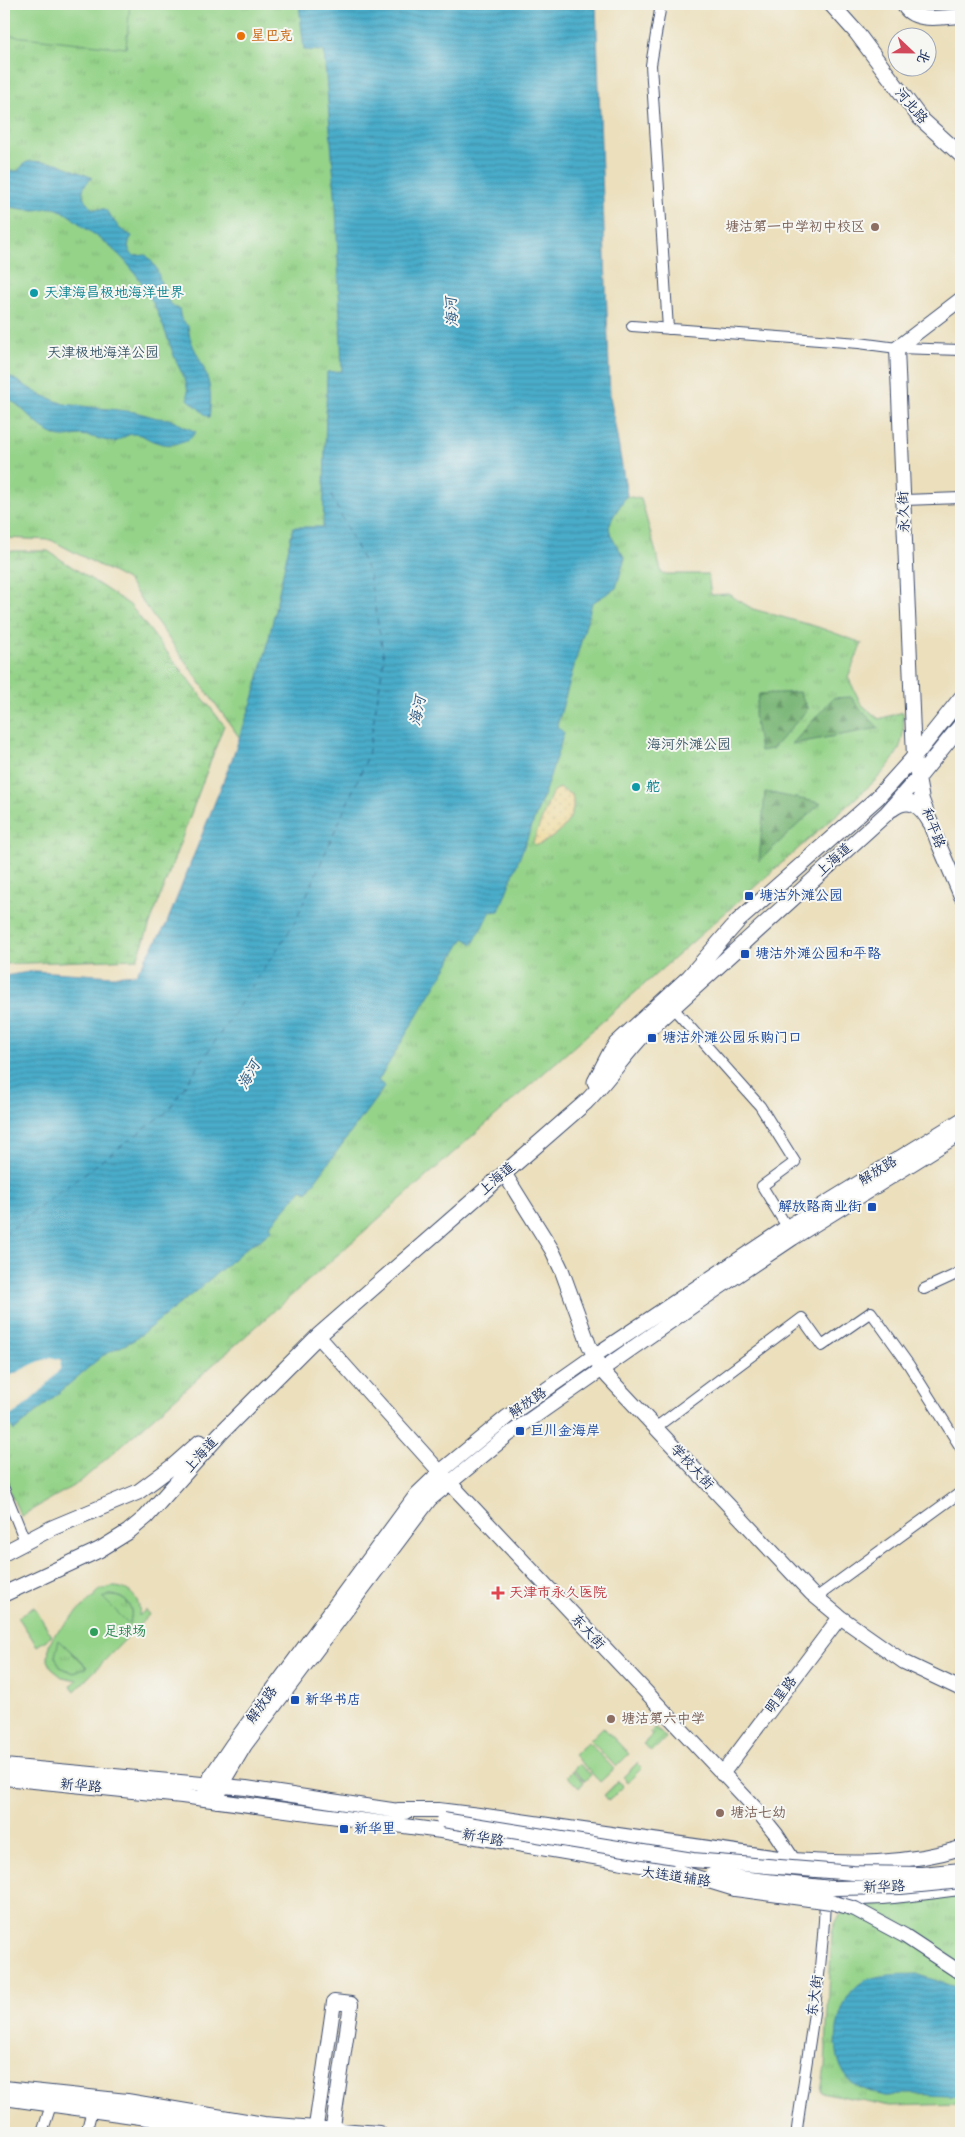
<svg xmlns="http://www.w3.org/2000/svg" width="965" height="2137" viewBox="0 0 965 2137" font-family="'Architects Daughter','LXGW WenKai TC',sans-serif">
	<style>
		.grass { fill: url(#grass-tufts); stroke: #588174 }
		.forest { fill: url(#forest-firs); stroke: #4a726a }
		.wetland { fill: url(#wetland-marsh); stroke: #588174 }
		.sand { fill: url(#sand-dots); stroke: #84847e }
		.garden { fill: url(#garden-furrows); stroke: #588174 }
		.pitch { fill: #95d389; stroke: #588174; fill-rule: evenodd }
		.water { fill: url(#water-rules); stroke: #326e94 }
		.pier { fill: #ebdfbc }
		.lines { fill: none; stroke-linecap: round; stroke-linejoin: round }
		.ferry { stroke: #2b5b84; stroke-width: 1; stroke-dasharray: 6 5; stroke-linecap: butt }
		.street-casing { stroke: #3a496c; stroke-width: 12 }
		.secondary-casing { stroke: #3a496c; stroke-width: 16 }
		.primary-casing { stroke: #3a496c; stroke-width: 17 }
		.street { stroke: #fff; stroke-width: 10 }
		.secondary { stroke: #fff; stroke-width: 14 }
		.primary { stroke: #fff; stroke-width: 15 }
		.secondary-bridge-casing { stroke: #3a496c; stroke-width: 16; stroke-linecap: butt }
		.secondary-bridge { stroke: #fff; stroke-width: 14 }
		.food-dot { fill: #e8710a; stroke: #f6f6f2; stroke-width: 2 }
		.education-dot { fill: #8d6e63; stroke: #f6f6f2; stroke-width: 2 }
		.culture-dot { fill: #0f9aa8; stroke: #f6f6f2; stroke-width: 2 }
		.transit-dot { fill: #1a4fb4; stroke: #f6f6f2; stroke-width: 2 }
		.health-dot { fill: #e0444e; stroke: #f6f6f2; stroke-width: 2 }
		.leisure-dot { fill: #2e9e5b; stroke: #f6f6f2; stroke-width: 2 }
		.labels { text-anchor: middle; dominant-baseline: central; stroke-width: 4; stroke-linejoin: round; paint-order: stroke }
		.food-label { font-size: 14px; fill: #c56008; stroke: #f6f6f2; text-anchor: start }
		.street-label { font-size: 14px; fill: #1b2f5e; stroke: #f6f6f2 }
		.education-label { font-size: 14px; fill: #785e54; stroke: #f6f6f2; text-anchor: start }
		.culture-label { font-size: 14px; fill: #0d838f; stroke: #f6f6f2; text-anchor: start }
		.park-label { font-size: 14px; fill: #3a5869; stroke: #f6f6f2 }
		.transit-label { font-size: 14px; fill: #164399; stroke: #f6f6f2; text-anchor: start }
		.health-label { font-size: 14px; fill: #be3a42; stroke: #f6f6f2; text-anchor: start }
		.leisure-label { font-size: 14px; fill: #27864d; stroke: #f6f6f2; text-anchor: start }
		.water-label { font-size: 15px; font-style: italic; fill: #2b5b84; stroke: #f6f6f2 }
	</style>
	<defs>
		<pattern id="grass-tufts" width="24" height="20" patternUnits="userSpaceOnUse" patternTransform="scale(1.25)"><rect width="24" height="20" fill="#95d389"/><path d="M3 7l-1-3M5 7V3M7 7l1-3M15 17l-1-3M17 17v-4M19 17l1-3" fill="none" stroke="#80b579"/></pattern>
		<pattern id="forest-firs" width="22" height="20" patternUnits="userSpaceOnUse" patternTransform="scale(1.25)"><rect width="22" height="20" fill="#78b575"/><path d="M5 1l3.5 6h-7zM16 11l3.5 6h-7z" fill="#629463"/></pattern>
		<pattern id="wetland-marsh" width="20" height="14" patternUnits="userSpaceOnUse" patternTransform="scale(1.25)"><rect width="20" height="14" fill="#95d389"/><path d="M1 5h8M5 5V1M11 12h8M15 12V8" fill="none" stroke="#80b579"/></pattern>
		<pattern id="sand-dots" width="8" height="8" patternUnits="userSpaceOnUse" patternTransform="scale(1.25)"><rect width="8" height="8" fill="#eeda9e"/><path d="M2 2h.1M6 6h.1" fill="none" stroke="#ccbb8a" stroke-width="1.8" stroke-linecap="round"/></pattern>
		<pattern id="garden-furrows" width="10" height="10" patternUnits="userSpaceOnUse" patternTransform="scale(1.25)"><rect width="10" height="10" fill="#95d389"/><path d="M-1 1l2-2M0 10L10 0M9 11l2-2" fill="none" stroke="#80b579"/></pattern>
		<pattern id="water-rules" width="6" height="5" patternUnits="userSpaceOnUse" patternTransform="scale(1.25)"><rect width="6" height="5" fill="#4aadca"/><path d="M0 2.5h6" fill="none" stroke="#3d8da7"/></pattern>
	</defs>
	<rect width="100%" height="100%" fill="#f6f6f2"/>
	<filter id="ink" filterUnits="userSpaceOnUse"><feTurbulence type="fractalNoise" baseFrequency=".02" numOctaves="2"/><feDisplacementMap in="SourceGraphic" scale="10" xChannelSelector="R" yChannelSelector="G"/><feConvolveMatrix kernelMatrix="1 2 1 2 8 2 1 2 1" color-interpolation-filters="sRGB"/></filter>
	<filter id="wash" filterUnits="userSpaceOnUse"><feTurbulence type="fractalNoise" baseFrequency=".0096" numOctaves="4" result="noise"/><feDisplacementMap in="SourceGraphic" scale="20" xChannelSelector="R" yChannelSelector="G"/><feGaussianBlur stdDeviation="1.12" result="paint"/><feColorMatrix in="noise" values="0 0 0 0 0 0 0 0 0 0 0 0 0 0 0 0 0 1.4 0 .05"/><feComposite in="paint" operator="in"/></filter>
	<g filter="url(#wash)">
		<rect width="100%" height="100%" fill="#ebdfbc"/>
		<path class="grass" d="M4,4H324L350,358L327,538L244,744L127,580L51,540L4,538Z
			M616,494L641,499L662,574H708L711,595L728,594L753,609L818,627L862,643L848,677L861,704L879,719L903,712C906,745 897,757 876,780L80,1482L21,1516L4,1480V1404Z
			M107,1596C124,1594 137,1607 129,1625L102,1597Z
			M59,1640L87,1668L74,1673L60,1667C53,1658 53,1650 59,1640Z
			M961,1891V2104L890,2106L821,2092L825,2067L832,1933C836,1918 841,1912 855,1905Z"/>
		<path class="forest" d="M799,692L808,709L772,749L760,751L754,715L759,694Z
			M851,697L859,708L879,728L792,744L833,698Z
			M765,792L821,803L759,861Z"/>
		<path class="wetland" d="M4,551H48L130,605L224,725L137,959L4,964Z"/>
		<path class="sand" d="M559,788L572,795C579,818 556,839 536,845L533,842L552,793Z"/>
		<path class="garden" d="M655,1727L666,1738L652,1752L643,1744L652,1735L650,1733Z
			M637,1763L642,1768L628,1782L623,1777Z
			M618,1781L624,1786L609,1801L604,1795Z"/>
		<path class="pitch" d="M4,4H130L126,48L4,35Z
			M111,1587C128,1586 142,1598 139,1616L145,1610L150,1614L75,1691L71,1686L77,1680L62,1677L52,1669L48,1660L49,1645L55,1634L100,1590ZM110,1595C127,1596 136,1609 129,1624L103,1598ZM59,1640L87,1667V1668L74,1673L60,1667L55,1656Z
			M34,1607L52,1636L37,1646L18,1617Z
			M603,1727L629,1754L616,1767L590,1740Z
			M588,1742L614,1769L600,1782L574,1755Z
			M579,1764L591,1775L585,1781L573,1770Z
			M572,1771L584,1782L579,1788L567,1776Z"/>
		<path class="water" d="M299,4H596L610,396L627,495C606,529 602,524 625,558L616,588L592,603L557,726L564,733L543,797L499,911L490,912L473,944L464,938L378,1081L385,1086L307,1192L302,1189L270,1226L272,1230L259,1241L251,1244L196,1291L134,1340L102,1356L14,1431L7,1420L4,1421V976L35,971L114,976L136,974L166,925L232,759L253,699L267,647L293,527H323L327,372L342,371L336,207L324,51L304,50Z
			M31,161L57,163L93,178C78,187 81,199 93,209H105L120,229L132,236C127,243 127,251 134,256L146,255C150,259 153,263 156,268C162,282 163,303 179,309L181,319L188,326C189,342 197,352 203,367C211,384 212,399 209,418L188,399C188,377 181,375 174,356C153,296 139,264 85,228C77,222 69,214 60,210C50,205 43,210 34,210C24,210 14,207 4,206V178L11,171H18L25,163Z
			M4,373L39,394L64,404L135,412L157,418L169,419L196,432C188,444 169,447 156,442C148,440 143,434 134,434C127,434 121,439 115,442C104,441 92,436 81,435C72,435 66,439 57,436C36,428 24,406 4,396Z
			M916,1974L961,1989V2096C941,2097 920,2093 900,2094C895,2094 890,2097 885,2096C877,2094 867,2091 859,2087C826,2071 832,2008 857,1986C872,1973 897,1975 916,1974Z"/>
		<path class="pier" d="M51,1357L61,1360L60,1369L44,1388L22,1408L4,1420V1379L33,1364Z"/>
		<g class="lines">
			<path class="ferry" d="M4,1234L168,1111L294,924L368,756L384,658L369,573L329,491"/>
		</g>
	</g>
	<g filter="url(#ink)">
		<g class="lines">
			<g class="street-casing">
				<path id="street" d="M661,4L651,65L668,329
					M632,326L859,343L897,348L961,350
					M904,500L961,498
					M673,1008L760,1106L795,1162L762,1186L787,1227
					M924,1289L961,1272
					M655,1428L802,1318L822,1346L871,1312L909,1365L961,1448
					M4,1489L25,1541
					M819,1600L821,1594L961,1492
					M797,2129C808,2044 828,1950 825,1864
					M42,2133L51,2105
					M86,2133L92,2110"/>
			</g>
			<g class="secondary-casing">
				<path id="secondary" d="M903,4C912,24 943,17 961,16
					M961,299L897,348L914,757L922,800L937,840L961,896
					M504,1173L552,1250L562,1271L589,1345L601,1369L608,1377L811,1593L840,1617L904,1662L961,1689
					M318,1336L449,1482L756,1809L776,1834L793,1860L800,1893
					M4,1766L246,1788L405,1812
					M722,1774L840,1617
					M4,1778L182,1796L441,1831L676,1871
					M203,1799L211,1776L232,1745L417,1494L440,1472L507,1417L594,1356L787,1227L961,1120
					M217,1801L223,1782L245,1745L430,1499L508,1435L717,1289L793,1238L961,1133
					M398,1810H438L479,1815L793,1860C849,1864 907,1865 961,1848
					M822,1896C868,1902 915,1893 961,1888
					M4,2088L127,2101L264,2124L379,2133
					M4,2098L255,2133
					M315,2133L334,2002L351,2004L332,2133"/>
			</g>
			<g class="primary-casing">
				<path id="primary" d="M831,4L856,32L920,118L961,155
					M892,809C910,796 921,806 930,822
					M595,1082L610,1053L616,1044L689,977L738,921L877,798L914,757L961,698
					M4,1553L52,1528L138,1492L173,1466L200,1442
					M4,1594L99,1550L128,1532L146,1517L220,1434L318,1336L586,1102C608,1080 625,1053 648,1030L887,813L918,778L961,725"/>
			</g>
			<use href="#street" class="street"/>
			<use href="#secondary" class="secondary"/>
			<use href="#primary" class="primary"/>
			<g class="secondary-bridge-casing">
				<path id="secondary-bridge" d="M443,1820L693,1860L853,1873L922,1874L961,1870
					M676,1871L735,1889L831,1902L855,1909L905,1936L961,1973
					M712,1875L831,1888L901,1887L961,1881"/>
			</g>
			<use href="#secondary-bridge" class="secondary-bridge"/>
		</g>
	</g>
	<circle class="food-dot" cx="241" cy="36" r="5"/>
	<g class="education-dot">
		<circle cx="875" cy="227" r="5"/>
		<circle cx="611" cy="1719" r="5"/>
		<circle cx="720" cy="1813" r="5"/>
	</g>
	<g class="culture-dot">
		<circle cx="34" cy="293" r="5"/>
		<circle cx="636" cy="787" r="5"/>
	</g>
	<g class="transit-dot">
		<rect x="744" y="891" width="10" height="10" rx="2.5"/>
		<rect x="740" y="949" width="10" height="10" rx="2.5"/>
		<rect x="647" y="1033" width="10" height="10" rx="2.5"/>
		<rect x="867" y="1202" width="10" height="10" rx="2.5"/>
		<rect x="515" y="1426" width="10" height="10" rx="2.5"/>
		<rect x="290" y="1695" width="10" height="10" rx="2.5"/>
		<rect x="339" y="1824" width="10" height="10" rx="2.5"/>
	</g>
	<path class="health-dot" d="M495.5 1585.5h5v5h5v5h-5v5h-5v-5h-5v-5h5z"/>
	<circle class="leisure-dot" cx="94" cy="1632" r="5"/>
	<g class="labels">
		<g class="food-label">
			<text x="251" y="36">星巴克</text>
		</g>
		<g class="street-label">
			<text transform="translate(911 106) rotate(49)">河北路</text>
			<text transform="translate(904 512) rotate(-92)">永久街</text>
			<text transform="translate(933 828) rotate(69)">和平路</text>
			<text transform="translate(834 860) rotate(-42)">上海道</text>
			<text transform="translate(878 1171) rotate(-32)">解放路</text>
			<text transform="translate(497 1179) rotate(-41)">上海道</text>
			<text transform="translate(528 1403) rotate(-35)">解放路</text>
			<text transform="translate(201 1455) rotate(-48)">上海道</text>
			<text transform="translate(692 1467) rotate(47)">学校大街</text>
			<text transform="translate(588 1632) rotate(47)">东大街</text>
			<text transform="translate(781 1695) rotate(-53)">明星路</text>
			<text transform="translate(262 1705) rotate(-54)">解放路</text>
			<text transform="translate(81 1786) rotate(5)">新华路</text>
			<text transform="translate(483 1838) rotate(10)">新华路</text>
			<text transform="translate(676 1877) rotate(8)">大连道辅路</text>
			<text transform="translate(884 1887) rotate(-2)">新华路</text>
			<text transform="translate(815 1996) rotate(-82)">东大街</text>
		</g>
		<g class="education-label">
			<text x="865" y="227" text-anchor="end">塘沽第一中学初中校区</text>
			<text x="621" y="1719">塘沽第六中学</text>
			<text x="730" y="1813">塘沽七幼</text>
		</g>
		<g class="culture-label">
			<text x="44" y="293">天津海昌极地海洋世界</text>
			<text x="646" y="787">舵</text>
		</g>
		<g class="park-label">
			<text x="103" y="353">天津极地海洋公园</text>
			<text x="689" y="745">海河外滩公园</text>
		</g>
		<g class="transit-label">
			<text x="759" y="896">塘沽外滩公园</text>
			<text x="755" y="954">塘沽外滩公园和平路</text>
			<text x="662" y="1038">塘沽外滩公园乐购门口</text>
			<text x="862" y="1207" text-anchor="end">解放路商业街</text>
			<text x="530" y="1431">巨川金海岸</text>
			<text x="305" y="1700">新华书店</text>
			<text x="354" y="1829">新华里</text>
		</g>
		<g class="health-label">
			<text x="509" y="1593">天津市永久医院</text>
		</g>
		<g class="leisure-label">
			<text x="104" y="1632">足球场</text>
		</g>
		<g class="water-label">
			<text transform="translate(452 312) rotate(-94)">海河</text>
			<text transform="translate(418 711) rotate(-79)">海河</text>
			<text transform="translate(249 1075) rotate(-61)">海河</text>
		</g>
	</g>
	<rect width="965" height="2137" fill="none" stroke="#f6f6f2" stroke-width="20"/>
	<g transform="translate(912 52) rotate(112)"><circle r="24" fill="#f6f6f2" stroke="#9ea6b7"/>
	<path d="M0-4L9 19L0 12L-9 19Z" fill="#d1495b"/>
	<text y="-8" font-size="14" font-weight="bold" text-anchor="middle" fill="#1b2f5e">北</text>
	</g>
</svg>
